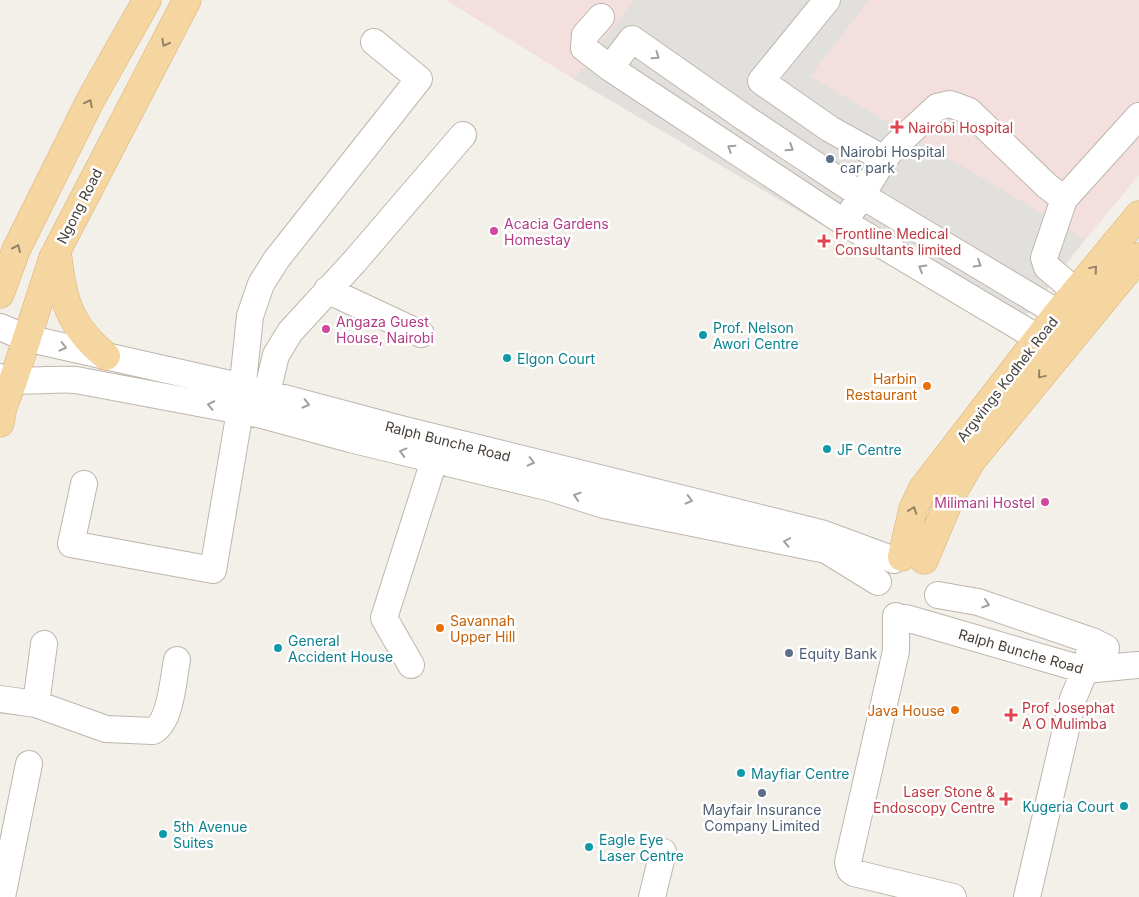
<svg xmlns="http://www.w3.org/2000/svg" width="1139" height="897" viewBox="0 0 1139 897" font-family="Inter,sans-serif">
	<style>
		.medical { fill: #f2dfde }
		.parking { fill: #e2e0dd }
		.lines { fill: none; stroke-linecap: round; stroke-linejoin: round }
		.minor-casing { stroke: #beb6ac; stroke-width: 28 }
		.major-casing { stroke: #d9b171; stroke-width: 29 }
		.minor { stroke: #fff; stroke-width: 26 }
		.major { stroke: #f5d6a0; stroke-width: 28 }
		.oneway { stroke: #958367 }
		.oneway2 { stroke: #a29f9c }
		.health-dot { fill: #e0444e; stroke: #fff; stroke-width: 2 }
		.service-dot { fill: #5c6f8a; stroke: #fff; stroke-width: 2 }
		.hotel-dot { fill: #d1479c; stroke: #fff; stroke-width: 2 }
		.culture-dot { fill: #0f9aa8; stroke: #fff; stroke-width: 2 }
		.food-dot { fill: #e8710a; stroke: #fff; stroke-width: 2 }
		.labels { text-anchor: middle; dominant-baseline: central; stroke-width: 5; stroke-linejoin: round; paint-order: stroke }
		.health-label { font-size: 14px; fill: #be3a42; stroke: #fff; text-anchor: start }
		.service-label { font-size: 14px; fill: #4e5e75; stroke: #fff; text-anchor: start }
		.street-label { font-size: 14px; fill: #463f38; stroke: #fff }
		.hotel-label { font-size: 14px; fill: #b23c85; stroke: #fff; text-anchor: start }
		.culture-label { font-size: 14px; fill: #0d838f; stroke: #fff; text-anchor: start }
		.food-label { font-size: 14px; fill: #c56008; stroke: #fff; text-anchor: end }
	</style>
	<rect width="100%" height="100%" fill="#f3efe9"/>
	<path class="medical" d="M446,0H1139V175L1043,291L1015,331L1008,334L574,79Z"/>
	<path class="parking" d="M634,0H869L810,76L1085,239L1015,331L1008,334L574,79Z"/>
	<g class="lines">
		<g class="minor-casing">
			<path id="minor" d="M827,0L761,81L830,129L884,159
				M601,17L585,35L584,48L610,68L845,223L1038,338L1061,341
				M610,68L632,39L745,118L861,195L1058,313
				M853,209L884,159L896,145L937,107L950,104L969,111L1047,186L1064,199
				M327,290L421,334
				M1093,306L1047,267L1044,258L1064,199L1139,116
				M0,327L26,338L243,387L397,428L821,533L894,560
				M0,377C24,384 51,378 76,380L262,415L350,439L551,488L604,505L826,550L878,582
				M263,409L276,355L290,332L355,261L463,135
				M84,484L71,544L213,570L240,411L250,316L261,284L276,260L419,79L374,42
				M938,595L978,602L1092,641L1106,648
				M896,616V651L848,862L850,870L854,873L953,897
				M906,618L1085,670L1137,665
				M411,665L384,618L439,445
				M0,699L36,704L106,729L153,731C171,722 173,680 177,660
				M36,704L44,644
				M2,897L29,764
				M652,897L663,852
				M1027,897L1073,699L1085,670L1092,641"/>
		</g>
		<g class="major-casing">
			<path id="major" d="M57,251C62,298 68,325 106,356
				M0,294L16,250L91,99L147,0
				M0,423L3,406L13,381L53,258L187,0
				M902,557L913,509L923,488L1058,313L1139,215
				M924,560L952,494L972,460L1139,257"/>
		</g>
		<use href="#minor" class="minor"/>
		<use href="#major" class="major"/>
	</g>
	<defs><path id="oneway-chevron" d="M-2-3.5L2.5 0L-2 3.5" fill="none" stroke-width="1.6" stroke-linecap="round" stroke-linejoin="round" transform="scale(1.25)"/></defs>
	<g class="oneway">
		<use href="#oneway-chevron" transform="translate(165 43) rotate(118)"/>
		<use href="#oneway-chevron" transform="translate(89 103) rotate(-63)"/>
		<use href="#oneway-chevron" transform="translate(17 248) rotate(-66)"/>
		<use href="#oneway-chevron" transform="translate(1094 269) rotate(-50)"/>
		<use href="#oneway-chevron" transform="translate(1041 375) rotate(130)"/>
		<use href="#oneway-chevron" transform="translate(913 510) rotate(-71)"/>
	</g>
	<g class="oneway2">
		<use href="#oneway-chevron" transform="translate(656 56) rotate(35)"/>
		<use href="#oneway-chevron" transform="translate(731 148) rotate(-147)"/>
		<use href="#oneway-chevron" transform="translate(790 148) rotate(33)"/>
		<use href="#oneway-chevron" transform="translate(978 264) rotate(31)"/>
		<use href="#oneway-chevron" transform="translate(922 268) rotate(-149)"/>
		<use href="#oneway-chevron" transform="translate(63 347) rotate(14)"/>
		<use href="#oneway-chevron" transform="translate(306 404) rotate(14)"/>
		<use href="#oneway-chevron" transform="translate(211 405) rotate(-168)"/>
		<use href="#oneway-chevron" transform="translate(403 452) rotate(-165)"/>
		<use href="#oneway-chevron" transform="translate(531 462) rotate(14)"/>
		<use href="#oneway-chevron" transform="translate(577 496) rotate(-162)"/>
		<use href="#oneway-chevron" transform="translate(689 500) rotate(14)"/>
		<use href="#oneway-chevron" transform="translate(787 542) rotate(-169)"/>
		<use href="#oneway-chevron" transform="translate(986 604) rotate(19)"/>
	</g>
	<g class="health-dot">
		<path d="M894.5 119.5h5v5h5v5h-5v5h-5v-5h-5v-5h5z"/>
		<path d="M821.5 233.5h5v5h5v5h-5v5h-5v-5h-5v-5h5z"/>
		<path d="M1008.5 707.5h5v5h5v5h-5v5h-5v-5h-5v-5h5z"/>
		<path d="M1003.5 791.5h5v5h5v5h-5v5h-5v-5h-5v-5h5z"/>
	</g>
	<g class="service-dot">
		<circle cx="830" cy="159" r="5"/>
		<circle cx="789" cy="653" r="5"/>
		<circle cx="762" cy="793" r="5"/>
	</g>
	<g class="hotel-dot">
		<circle cx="494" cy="231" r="5"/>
		<circle cx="326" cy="329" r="5"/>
		<circle cx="1045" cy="502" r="5"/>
	</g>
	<g class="culture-dot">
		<circle cx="703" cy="335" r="5"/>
		<circle cx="507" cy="358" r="5"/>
		<circle cx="827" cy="449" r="5"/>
		<circle cx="278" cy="648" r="5"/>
		<circle cx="741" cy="773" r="5"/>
		<circle cx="1124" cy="806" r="5"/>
		<circle cx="163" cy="834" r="5"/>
		<circle cx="589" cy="847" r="5"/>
	</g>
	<g class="food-dot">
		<circle cx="927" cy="386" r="5"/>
		<circle cx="440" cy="628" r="5"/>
		<circle cx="955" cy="710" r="5"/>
	</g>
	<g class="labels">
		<g class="health-label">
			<text x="908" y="127">Nairobi Hospital</text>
			<text x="835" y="233">Frontline Medical<tspan x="835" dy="16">Consultants limited</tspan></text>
			<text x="1022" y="707">Prof Josephat<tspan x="1022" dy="16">A O Mulimba</tspan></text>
			<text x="995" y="791" text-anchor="end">Laser Stone &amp;<tspan x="995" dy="16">Endoscopy Centre</tspan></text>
		</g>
		<g class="service-label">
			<text x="840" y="151">Nairobi Hospital<tspan x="840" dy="16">car park</tspan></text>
			<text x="799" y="653">Equity Bank</text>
			<text x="762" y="809" text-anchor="middle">Mayfair Insurance<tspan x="762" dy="16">Company Limited</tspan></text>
		</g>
		<g class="street-label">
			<text transform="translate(79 206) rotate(-63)">Ngong Road</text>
			<text transform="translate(1007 379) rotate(-52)">Argwings Kodhek Road</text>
			<text transform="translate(448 441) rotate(14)">Ralph Bunche Road</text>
			<text transform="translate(1021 651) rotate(16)">Ralph Bunche Road</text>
		</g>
		<g class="hotel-label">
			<text x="504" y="223">Acacia Gardens<tspan x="504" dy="16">Homestay</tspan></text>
			<text x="336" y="321">Angaza Guest<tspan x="336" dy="16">House, Nairobi</tspan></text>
			<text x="1035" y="502" text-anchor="end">Milimani Hostel</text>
		</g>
		<g class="culture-label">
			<text x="713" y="327">Prof. Nelson<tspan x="713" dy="16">Awori Centre</tspan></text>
			<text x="517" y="358">Elgon Court</text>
			<text x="837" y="449">JF Centre</text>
			<text x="288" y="640">General<tspan x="288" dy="16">Accident House</tspan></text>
			<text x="751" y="773">Mayfiar Centre</text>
			<text x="1114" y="806" text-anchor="end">Kugeria Court</text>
			<text x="173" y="826">5th Avenue<tspan x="173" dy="16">Suites</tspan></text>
			<text x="599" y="839">Eagle Eye<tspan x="599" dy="16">Laser Centre</tspan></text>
		</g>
		<g class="food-label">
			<text x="917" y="378">Harbin<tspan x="917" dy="16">Restaurant</tspan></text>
			<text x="450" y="620" text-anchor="start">Savannah<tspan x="450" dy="16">Upper Hill</tspan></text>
			<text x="945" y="710">Java House</text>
		</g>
	</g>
</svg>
